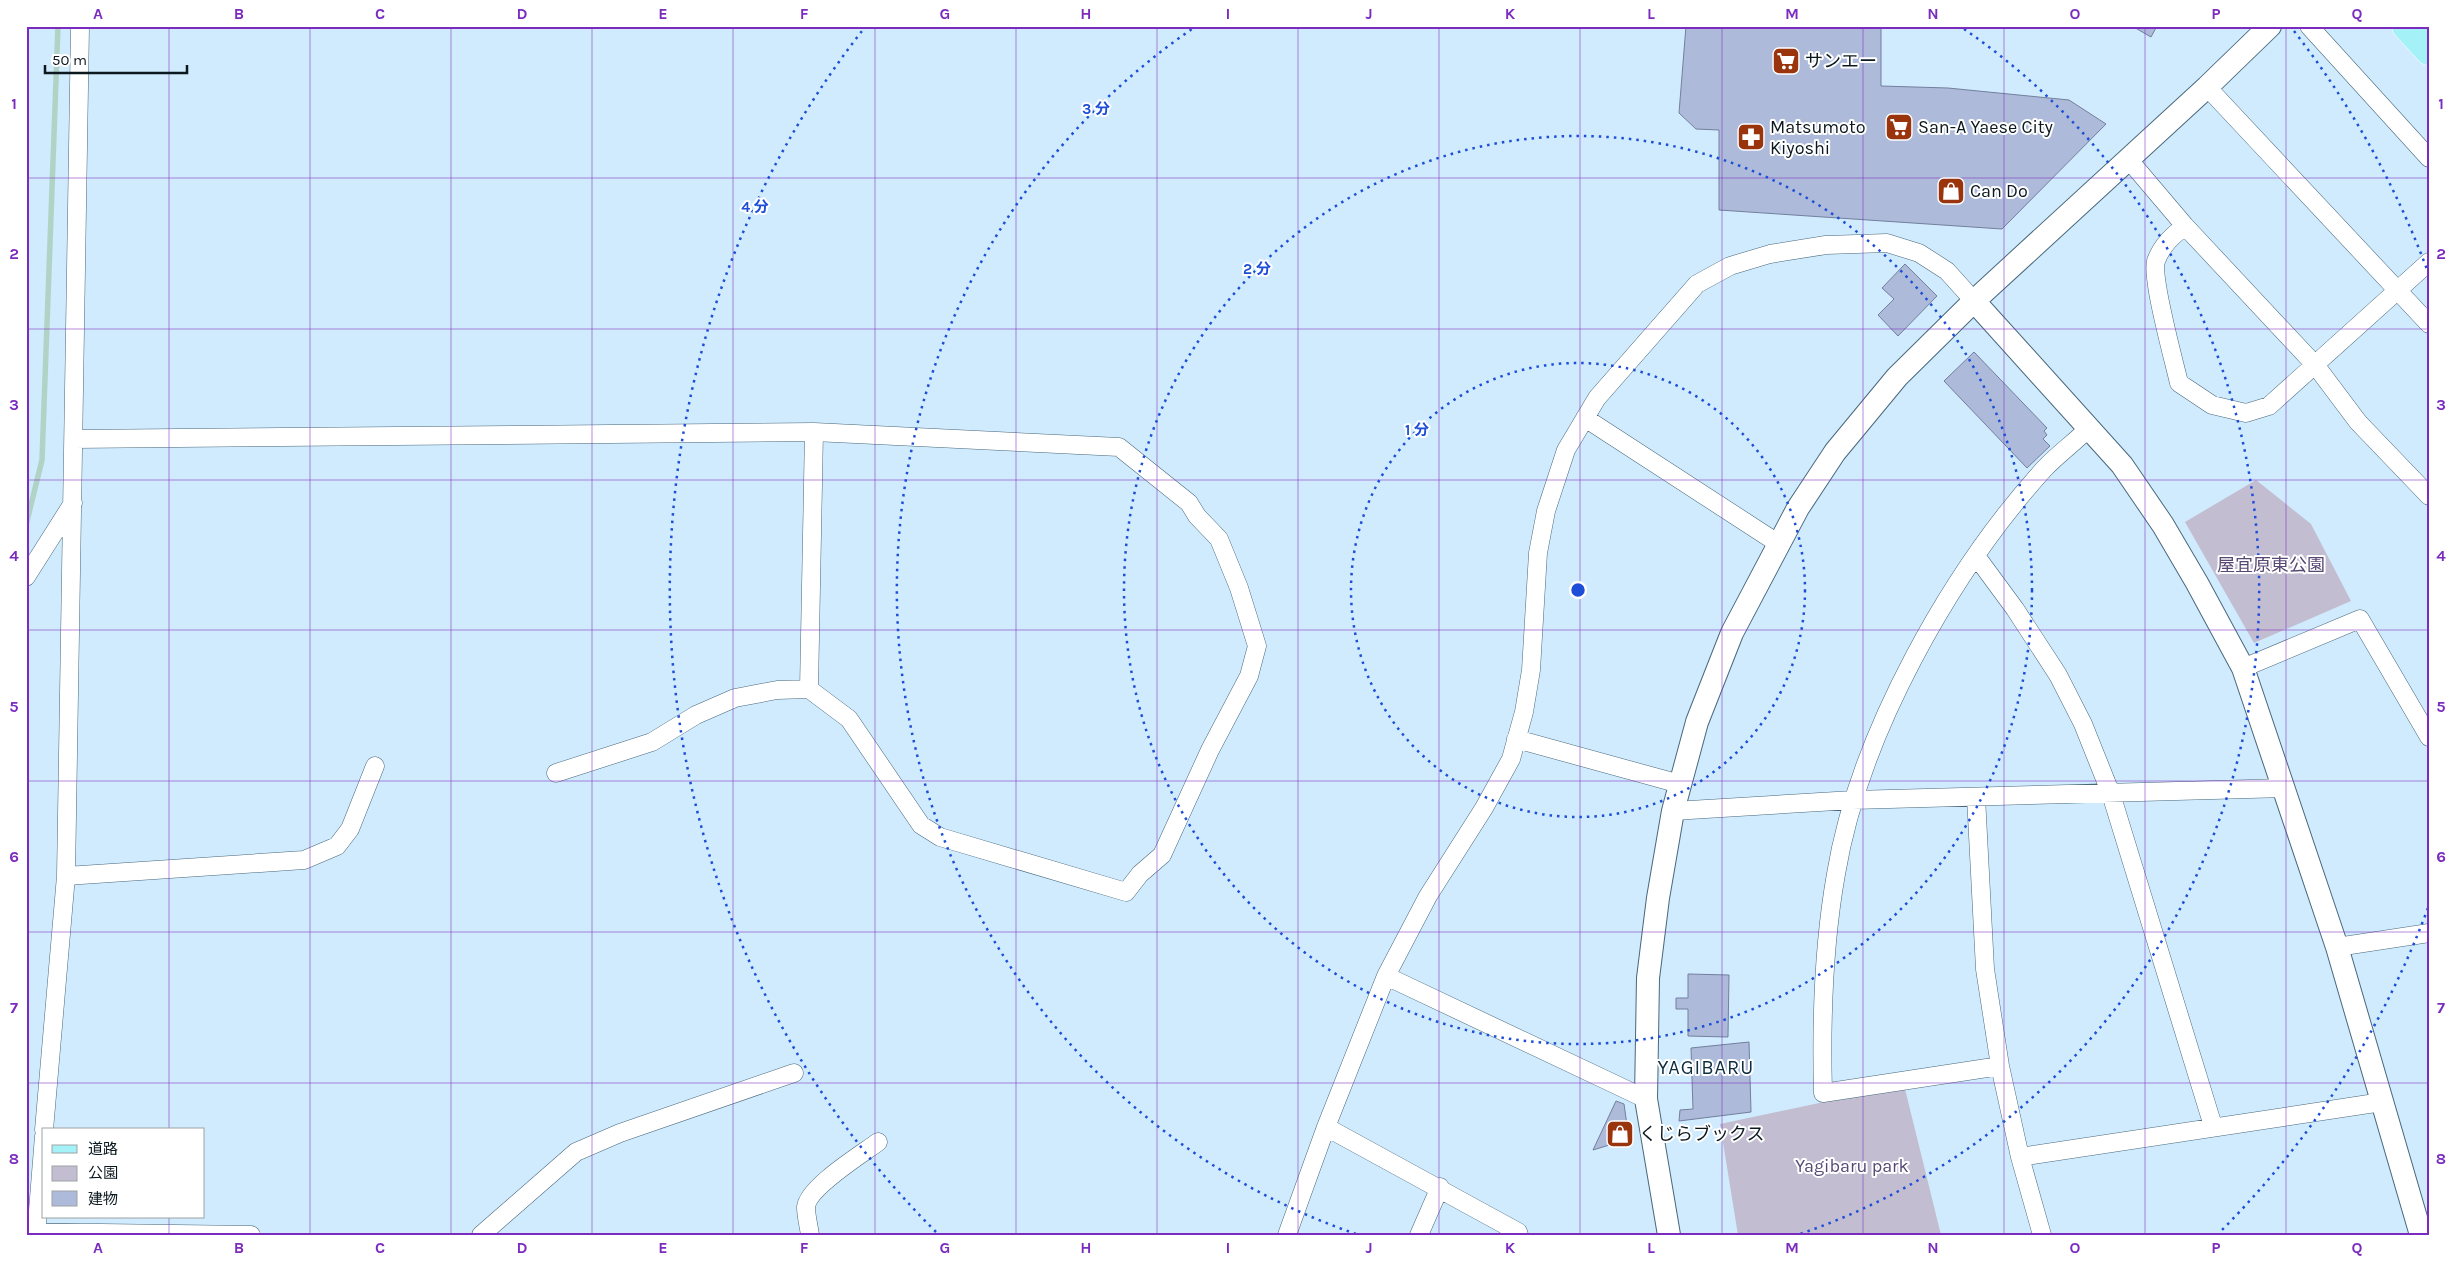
<svg xmlns="http://www.w3.org/2000/svg" width="2455" height="1261" viewBox="0 0 2455 1261" font-family="Karla,'Noto Sans JP',sans-serif">
	<style>
		.green { fill: #c3bdd1 }
		.lines { fill: none; stroke-linecap: round; stroke-linejoin: round }
		.stream { stroke: #b0d3c6; stroke-width: 5.5 }
		.building { fill: #adbada; stroke: #737f9d }
		.minor-casing { stroke: #49687c; stroke-width: 19 }
		.tertiary-casing { stroke: #49687c; stroke-width: 24 }
		.primary-casing { stroke: #fff; stroke-width: 29 }
		.minor { stroke: #fff; stroke-width: 18 }
		.tertiary { stroke: #fff; stroke-width: 22 }
		.primary { stroke: #a4f2f8; stroke-width: 28 }
		.grid { fill: none; stroke: #7b2cbf; stroke-width: 1; stroke-opacity: 0.55 }
		.ring { fill: none; stroke: #1d4ed8; stroke-width: 2.5; stroke-dasharray: 2.5 5 }
		.labels { text-anchor: middle; dominant-baseline: central; stroke-width: 4; stroke-linejoin: round; paint-order: stroke }
		.poi-label { font-size: 18px; fill: #0b181f; stroke: #fff; text-anchor: start }
		.park-label { font-size: 18px; fill: #584874; stroke: #fff }
		.quarter-label { font-size: 20px; letter-spacing: 1px; fill: #0d2c3d; stroke: #fff }
		.centre { fill: #1d4ed8; stroke: #fff; stroke-width: 2.5 }
		.ring-label { font-size: 15px; text-anchor: middle; font-weight: bold; fill: #1d4ed8; stroke: #fff; stroke-width: 4; stroke-linejoin: round; paint-order: stroke }
		.neatline { fill: none; stroke: #7b2cbf; stroke-width: 2 }
		.grid-label { font-size: 16px; text-anchor: middle; font-weight: bold; fill: #7b2cbf }
	</style>
	<rect width="100%" height="100%" fill="#cfebfd"/>
	<path class="green" d="M2256,480L2311,524L2351,601L2254,643L2185,522Z
		M1904,1085L1941,1235H1738L1720,1124Z"/>
	<g class="lines">
		<path class="stream" d="M26,525L42,460L58,26"/>
	</g>
	<path class="building" d="M1686,26H1881V86L1948,88L2069,100L2106,124L2002,229L1719,210V130L1696,129L1679,113Z
		M2132,26H2157L2151,37Z
		M1905,264L1937,296L1898,336L1878,315L1894,299L1882,288Z
		M1974,352L2047,428L2044,431L2047,435L2043,439L2050,446L2027,468L1944,381Z
		M1688,974L1729,975L1728,1037L1688,1036V1009H1676V998H1688Z
		M1749,1042L1751,1112L1679,1121L1680,1110L1693,1109L1691,1048Z
		M1616,1101L1624,1104L1629,1139L1593,1150Z"/>
	<g class="lines">
		<g class="minor-casing">
			<path id="minor" d="M2309,26L2429,158
				M2207,87L2429,324
				M2129,160L2185,226L2316,366L2358,422L2429,496
				M2185,226C2172,236 2162,245 2156,261C2151,278 2174,361 2179,383L2212,405L2246,413L2269,406L2429,262
				M1585,418L1779,544
				M74,439L814,432L1119,447L1189,503L1197,516L1219,539L1239,588L1257,646L1249,676L1210,750L1162,855L1140,874L1126,892L940,837L921,825L849,719L809,689L777,690L735,698L696,715L652,742L556,773
				M1976,556L2015,609L2058,675L2083,724L2111,794L2213,1126
				M26,577L73,503
				M2243,668L2360,619L2429,737
				M809,689L814,432
				M1516,739L1680,784
				M1976,797L1985,969L2000,1066L2020,1157L2042,1235
				M1673,811L1853,800L2285,788
				M66,876L304,860L337,846L350,829L375,766
				M2337,947L2429,933
				M1386,976L1646,1099
				M2000,1066L1823,1093C1821,1019 1823,947 1836,874C1859,735 1950,573 2044,469C2058,454 2075,442 2089,428
				M1326,1127L1518,1232L1519,1235
				M44,1130L66,876L80,26
				M2020,1157L2382,1102
				M26,1232L251,1235
				M36,1235L44,1136
				M481,1235L576,1152L620,1133L794,1073
				M810,1235C809,1227 806,1216 806,1207C808,1187 862,1154 878,1142
				M1287,1235L1326,1127L1386,976L1428,896L1484,808L1511,759L1524,712L1531,670L1538,553L1546,511L1566,450L1597,398L1697,284L1730,266L1770,254L1826,245L1887,243L1919,253L1947,271L1974,301
				M1419,1235L1440,1187"/>
		</g>
		<g class="tertiary-casing">
			<path id="tertiary" d="M1974,301L2122,465L2163,525L2197,583L2243,668L2337,947L2421,1235
				M1669,1235L1646,1099L1648,978L1658,898L1673,811L1697,722L1732,633L1798,508L1835,452L1897,377L1974,301L2207,87L2270,26"/>
		</g>
		<g class="primary-casing">
			<path id="primary" d="M2406,26L2429,51"/>
		</g>
		<use href="#minor" class="minor"/>
		<use href="#tertiary" class="tertiary"/>
		<use href="#primary" class="primary"/>
	</g>
	<path class="grid" d="M169,26V1130M310,26V1235M451,26V1235M592,26V1235M733,26V1235M875,26V1235M1016,26V1235M1157,26V1235M1298,26V1235M1439,26V1235M1580,26V1235M1722,26V1235M1863,26V1235M2004,26V1235M2145,26V1235M2286,26V1235M26,178H2429M26,329H2429M26,480H2429M26,630H2429M26,781H2429M26,932H2429M26,1083H2429M169,1217V1235"/>
	<g class="ring">
		<circle cx="1578" cy="590" r="227"/>
		<circle cx="1578" cy="590" r="454"/>
		<path d="M1356 1234A681 681 0 0 1 1192 29M1964 29A681 681 0 0 1 1800 1234"/>
		<path d="M2428 908A908 908 0 0 1 2220 1232M936 1232A908 908 0 0 1 862 31M2294 31A908 908 0 0 1 2428 272"/>
	</g>
	<defs>
		<g id="supermarket-square" transform="scale(1.4375)"><rect x="-9" y="-9" width="18" height="18" rx="4" fill="#9a340d" stroke="#fff"/><path d="M-6-5.5h2.5l.6 2H6L4.5 2H-2.5L-4.4-4H-6ZM-1.5 3.2a1.3 1.3 0 1 0 .1 0ZM3 3.2a1.3 1.3 0 1 0 .1 0Z" fill="#fff"/></g>
		<g id="pharmacy-square" transform="scale(1.4375)"><rect x="-9" y="-9" width="18" height="18" rx="4" fill="#9a340d" stroke="#fff"/><path d="M-2-6h4v4h4v4h-4v4h-4v-4h-4v-4h4Z" fill="#fff"/></g>
		<g id="shop-square" transform="scale(1.4375)"><rect x="-9" y="-9" width="18" height="18" rx="4" fill="#9a340d" stroke="#fff"/><path d="M-5-2.5h2.3a2.7 3.5 0 0 1 5.4 0H5L5.5 6h-11ZM-1.5-2.5h3a1.5 2.3 0 0 0-3 0Z" fill="#fff"/></g>
	</defs>
	<g fill-rule="evenodd">
		<use href="#supermarket-square" x="1786" y="61"/>
		<use href="#supermarket-square" x="1899" y="127"/>
		<use href="#pharmacy-square" x="1751" y="137"/>
		<use href="#shop-square" x="1951" y="191"/>
		<use href="#shop-square" x="1620" y="1134"/>
	</g>
	<g class="labels">
		<g class="poi-label">
			<text x="1805" y="61">サンエー</text>
			<text x="1770" y="127">Matsumoto<tspan x="1770" dy="21">Kiyoshi</tspan></text>
			<text x="1918" y="127">San-A Yaese City</text>
			<text x="1970" y="191">Can Do</text>
			<text x="1639" y="1134">くじらブックス</text>
		</g>
		<g class="park-label">
			<text x="2271" y="565">屋宜原東公園</text>
			<text x="1852" y="1166">Yagibaru park</text>
		</g>
		<g class="quarter-label">
			<text x="1706" y="1067">YAGIBARU</text>
		</g>
	</g>
	<circle cx="1578" cy="590" r="8" class="centre"/>
	<g class="ring-label">
		<text x="1096" y="114">3 分</text>
		<text x="755" y="212">4 分</text>
		<text x="1257" y="274">2 分</text>
		<text x="1417" y="435">1 分</text>
	</g>
	<rect width="2455" height="1261" fill="none" stroke="#ffffff" stroke-width="55"/>
	<rect x="42" y="1128" width="162" height="90" fill="#ffffff" stroke="#9da3a5"/>
	<rect x="52" y="1145" width="25" height="8" fill="#a4f2f8" stroke="#9da3a5"/>
	<text x="88" y="1154" font-size="15" fill="#0b181f">道路</text>
	<rect x="52" y="1166" width="25" height="15" fill="#c3bdd1" stroke="#9da3a5"/>
	<text x="88" y="1178" font-size="15" fill="#0b181f">公園</text>
	<rect x="52" y="1191" width="25" height="15" fill="#adbada" stroke="#9da3a5"/>
	<text x="88" y="1204" font-size="15" fill="#0b181f">建物</text>
	<path d="M45 65v8h142v-8" fill="none" stroke="#0b181f" stroke-width="2.5"/>
	<text x="52" y="65" font-size="15" fill="#0b181f" stroke="#ffffff" stroke-width="4" paint-order="stroke">50 m</text>
	<rect x="28" y="28" width="2400" height="1206" class="neatline"/>
	<g class="grid-label">
		<text x="98" y="19">A</text>
		<text x="239" y="19">B</text>
		<text x="380" y="19">C</text>
		<text x="522" y="19">D</text>
		<text x="663" y="19">E</text>
		<text x="804" y="19">F</text>
		<text x="945" y="19">G</text>
		<text x="1086" y="19">H</text>
		<text x="1228" y="19">I</text>
		<text x="1369" y="19">J</text>
		<text x="1510" y="19">K</text>
		<text x="1651" y="19">L</text>
		<text x="1792" y="19">M</text>
		<text x="1933" y="19">N</text>
		<text x="2075" y="19">O</text>
		<text x="2216" y="19">P</text>
		<text x="2357" y="19">Q</text>
		<text x="14" y="109">1</text>
		<text x="2441" y="109">1</text>
		<text x="14" y="259">2</text>
		<text x="2441" y="259">2</text>
		<text x="14" y="410">3</text>
		<text x="2441" y="410">3</text>
		<text x="14" y="561">4</text>
		<text x="2441" y="561">4</text>
		<text x="14" y="712">5</text>
		<text x="2441" y="712">5</text>
		<text x="14" y="862">6</text>
		<text x="2441" y="862">6</text>
		<text x="14" y="1013">7</text>
		<text x="2441" y="1013">7</text>
		<text x="14" y="1164">8</text>
		<text x="2441" y="1164">8</text>
		<text x="98" y="1253">A</text>
		<text x="239" y="1253">B</text>
		<text x="380" y="1253">C</text>
		<text x="522" y="1253">D</text>
		<text x="663" y="1253">E</text>
		<text x="804" y="1253">F</text>
		<text x="945" y="1253">G</text>
		<text x="1086" y="1253">H</text>
		<text x="1228" y="1253">I</text>
		<text x="1369" y="1253">J</text>
		<text x="1510" y="1253">K</text>
		<text x="1651" y="1253">L</text>
		<text x="1792" y="1253">M</text>
		<text x="1933" y="1253">N</text>
		<text x="2075" y="1253">O</text>
		<text x="2216" y="1253">P</text>
		<text x="2357" y="1253">Q</text>
	</g>
</svg>
